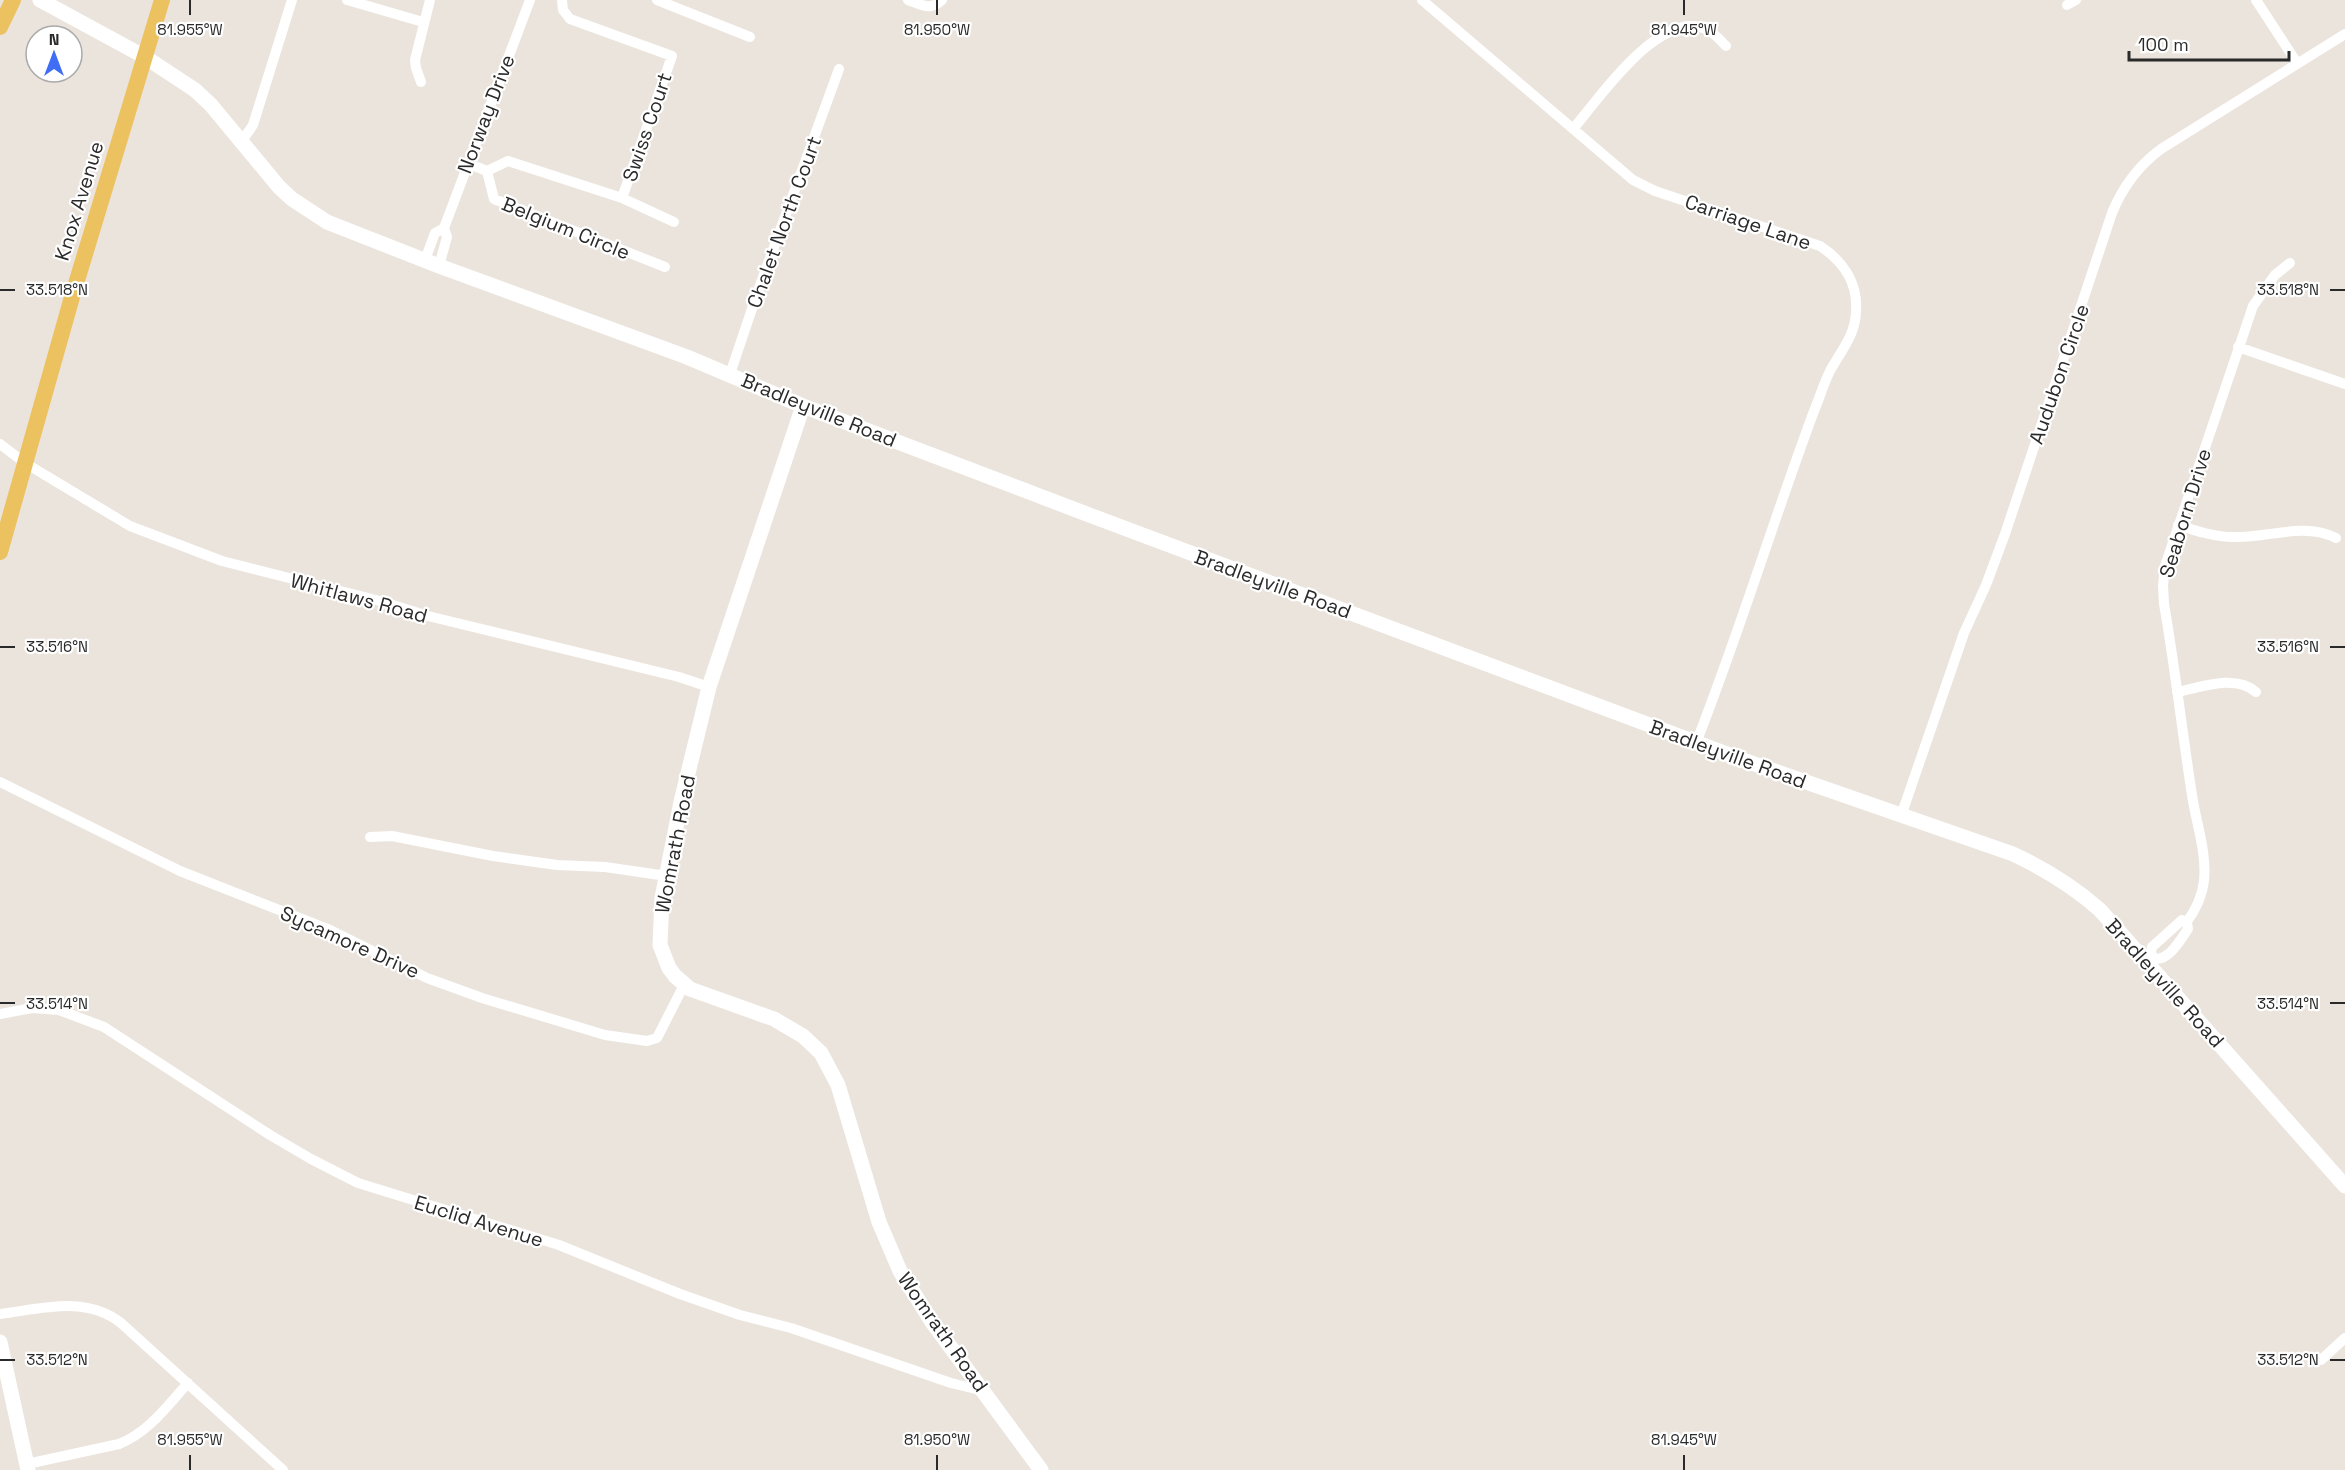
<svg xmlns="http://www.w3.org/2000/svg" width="2345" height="1470" viewBox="0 0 2345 1470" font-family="'Space Grotesk',sans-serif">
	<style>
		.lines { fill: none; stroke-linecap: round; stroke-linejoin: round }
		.street { stroke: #fff; stroke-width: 10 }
		.secondary { stroke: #fff; stroke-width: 15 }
		.primary { stroke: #ecc260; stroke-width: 16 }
		.ticks { fill: none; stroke: #2a2a2a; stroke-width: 2 }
		.labels { text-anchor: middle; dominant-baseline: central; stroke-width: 4.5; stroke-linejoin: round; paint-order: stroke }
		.street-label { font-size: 20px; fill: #2a2a2a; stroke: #fff }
		.ticks-label { font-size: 15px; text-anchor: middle; fill: #2a2a2a; stroke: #fff; stroke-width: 4.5; stroke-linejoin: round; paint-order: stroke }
	</style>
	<rect width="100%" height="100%" fill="#ebe4dc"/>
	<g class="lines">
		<path class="street" d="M347,0L423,22
			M562,0L563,10L570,19L672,56L622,198
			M657,0L750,37
			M908,0C921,5 931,11 942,0
			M1422,0L1633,180L1655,191L1820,246C1843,261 1858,283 1856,311C1856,333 1842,350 1831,369C1824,382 1820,397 1814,411C1773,521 1739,634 1696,743
			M2256,0L2297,63
			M2067,5L2076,0
			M421,82L416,68L415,60L430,0
			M1573,129C1599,99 1661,6 1708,30C1715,34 1720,40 1726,46
			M242,141L253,125L292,0
			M467,163L487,171L508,161L622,198L674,222
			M487,171L494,199L665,267
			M425,260L435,233L444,228
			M439,266L447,237L444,228L530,0
			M2238,347L2345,384
			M730,374L759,288L839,69
			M0,444L25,463L130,526L222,561L380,601L428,616L679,677L709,687
			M2178,525C2196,531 2215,537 2234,537C2269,538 2303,522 2336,538
			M2177,692C2202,687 2235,674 2256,692
			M0,782L180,871L330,930L427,978L482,998L605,1035L647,1041L657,1038L684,985
			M1901,816L1964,633L1986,585L2005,534L2112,213C2123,186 2138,166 2161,149L2345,34
			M370,837L392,836L493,856L557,865L605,867L667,876
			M2182,920L2187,923L2188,929C2181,939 2168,963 2153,958L2151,952L2152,947Z
			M2186,923C2196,910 2202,897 2204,881C2207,852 2196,823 2192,795C2182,731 2175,667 2164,604L2163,586L2165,566L2253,306L2275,275L2290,263
			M0,1014L32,1008L59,1010L104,1027L270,1135L311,1159L358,1183L559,1245L680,1294L740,1315L791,1328L951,1383L984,1391
			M0,1314C41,1309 86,1295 121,1323L283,1470
			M2321,1360L2345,1338
			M27,1464L119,1444C149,1432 167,1406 188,1383"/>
		<path class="secondary" d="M40,0L145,57L195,90L211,105L279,187L292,199L327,222L439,266L687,357L803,406L1092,516L1743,760L2013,854C2045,869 2074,887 2100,910L2345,1186
			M803,406L709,687L681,802L662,898L660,945L669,968L675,976L690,989L774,1019L803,1036L821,1053L838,1085L879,1222L900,1271L932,1322L1041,1470
			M0,1342L28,1470"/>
		<path class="primary" d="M0,27L13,0
			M0,552L72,297L162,0"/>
	</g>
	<path class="ticks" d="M190,0V15M937,0V15M1684,0V15M0,290H15M2330,290H2345M0,647H15M2330,647H2345M0,1003H15M2330,1003H2345M0,1360H15M2330,1360H2345M190,1455V1470M937,1455V1470M1684,1455V1470"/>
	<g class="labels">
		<g class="street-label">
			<text transform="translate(486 114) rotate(-69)">Norway Drive</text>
			<text transform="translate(647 127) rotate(-71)">Swiss Court</text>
			<text transform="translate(79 201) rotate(-73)">Knox Avenue</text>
			<text transform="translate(784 222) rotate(-70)">Chalet North Court</text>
			<text transform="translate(1748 222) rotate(19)">Carriage Lane</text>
			<text transform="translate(566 228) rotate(22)">Belgium Circle</text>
			<text transform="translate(2059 374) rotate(-71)">Audubon Circle</text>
			<text transform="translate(819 410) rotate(22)">Bradleyville Road</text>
			<text transform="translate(2185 513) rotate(-73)">Seaborn Drive</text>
			<text transform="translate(1273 584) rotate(20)">Bradleyville Road</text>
			<text transform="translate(359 598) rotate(15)">Whitlaws Road</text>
			<text transform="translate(1728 754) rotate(20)">Bradleyville Road</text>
			<text transform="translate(675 844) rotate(-79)">Womrath Road</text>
			<text transform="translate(350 942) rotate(24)">Sycamore Drive</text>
			<text transform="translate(2165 983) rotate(48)">Bradleyville Road</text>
			<text transform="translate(479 1221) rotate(17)">Euclid Avenue</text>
			<text transform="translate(943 1332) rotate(55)">Womrath Road</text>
		</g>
	</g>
	<g class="ticks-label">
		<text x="190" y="35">81.955°W</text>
		<text x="937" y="35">81.950°W</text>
		<text x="1684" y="35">81.945°W</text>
		<text x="57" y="295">33.518°N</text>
		<text x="2288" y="295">33.518°N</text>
		<text x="57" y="652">33.516°N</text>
		<text x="2288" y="652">33.516°N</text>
		<text x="57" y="1009">33.514°N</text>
		<text x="2288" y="1009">33.514°N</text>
		<text x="57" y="1365">33.512°N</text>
		<text x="2288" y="1365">33.512°N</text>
		<text x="190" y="1445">81.955°W</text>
		<text x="937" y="1445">81.950°W</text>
		<text x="1684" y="1445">81.945°W</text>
	</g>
	<g transform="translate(54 54)"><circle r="28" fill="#ffffff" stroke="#aaaaaa" stroke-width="1.5"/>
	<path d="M0-4.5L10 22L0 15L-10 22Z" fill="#3f6ef5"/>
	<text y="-9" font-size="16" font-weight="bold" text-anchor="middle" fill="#2a2a2a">N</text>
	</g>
	<path d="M2129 51v9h160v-9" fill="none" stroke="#2a2a2a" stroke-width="3"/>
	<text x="2138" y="51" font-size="18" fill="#2a2a2a" stroke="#ffffff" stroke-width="4.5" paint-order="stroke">100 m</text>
</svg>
